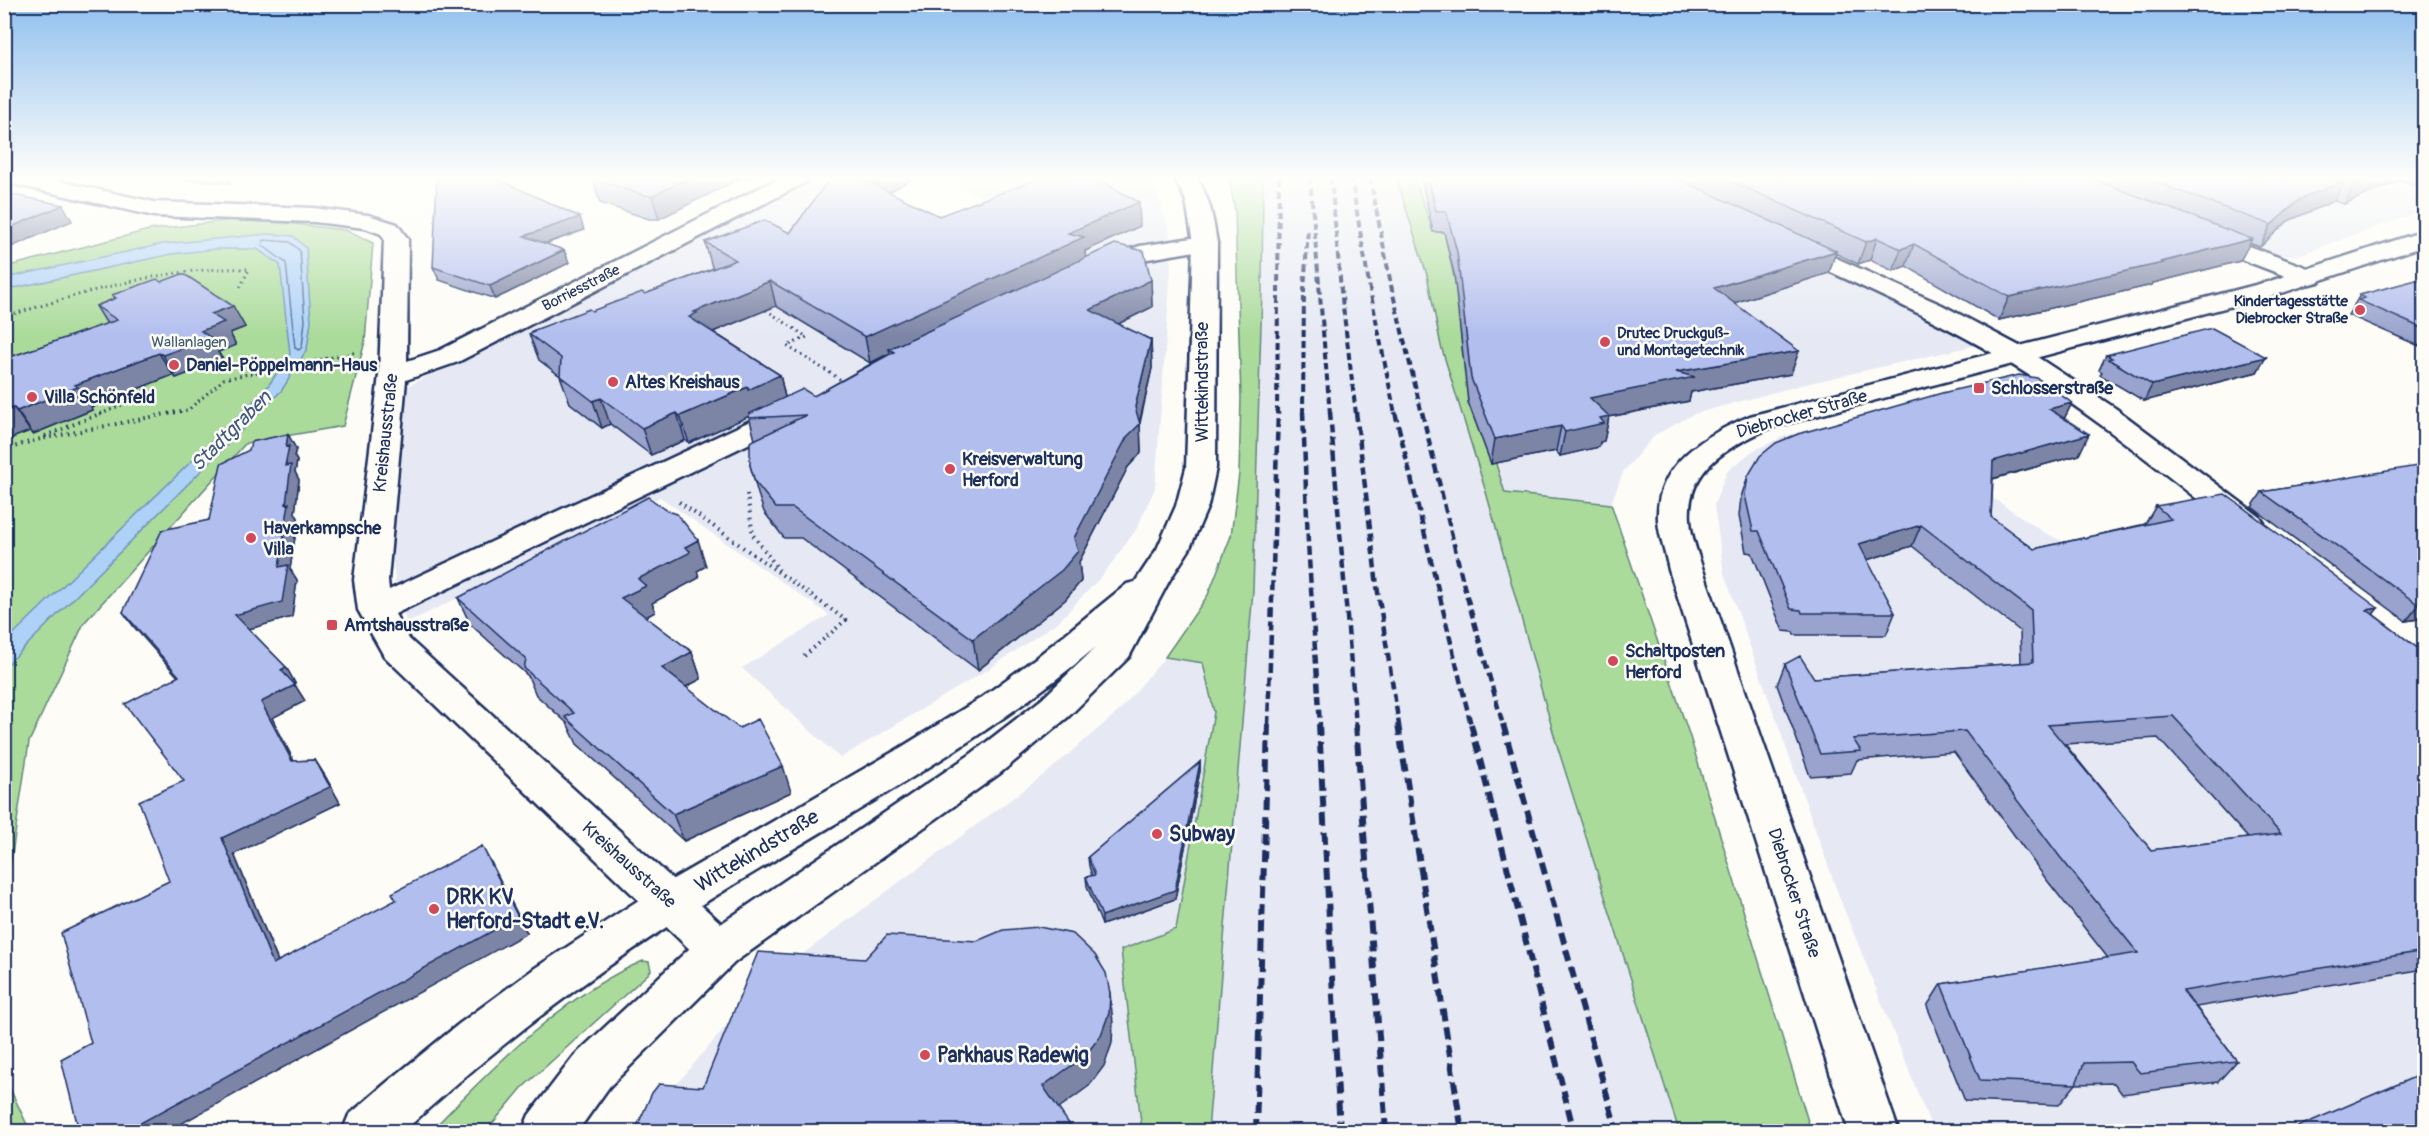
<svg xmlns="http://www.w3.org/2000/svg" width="2429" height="1136" viewBox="0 0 2429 1136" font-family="Pangolin,sans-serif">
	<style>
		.built { fill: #e6e9f4 }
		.green { fill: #abdb9b; stroke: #63857c; stroke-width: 1.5 }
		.water { fill: #aed2f7; stroke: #7391ba; stroke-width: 1.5 }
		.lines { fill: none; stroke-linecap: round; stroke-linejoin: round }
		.shore { stroke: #56709b; stroke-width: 1.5 }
		.street-casing { stroke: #1b2f5e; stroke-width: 5 }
		.secondary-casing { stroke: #1b2f5e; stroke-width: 5 }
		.path-far1 { stroke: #1b2f5e; stroke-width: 3; stroke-dasharray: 1.5 4; stroke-linecap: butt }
		.path { stroke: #1b2f5e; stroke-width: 4; stroke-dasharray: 1.5 4.5; stroke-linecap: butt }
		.street { fill: #fdfcf7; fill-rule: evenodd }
		.secondary { fill: #fdfcf7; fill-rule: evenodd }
		.rail-far2 { stroke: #1b2f5e; stroke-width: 4; stroke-dasharray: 7 4; stroke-linecap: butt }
		.rail-far1 { stroke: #1b2f5e; stroke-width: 4.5; stroke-dasharray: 9 4.5; stroke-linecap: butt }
		.rail { stroke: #1b2f5e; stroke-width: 6; stroke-dasharray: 12 6; stroke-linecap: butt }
		.wall { fill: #99a3cd; stroke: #1b2f5e; stroke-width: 1.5; fill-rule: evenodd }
		.shaded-wall { fill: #7d85a7; stroke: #1b2f5e; stroke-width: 1.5 }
		.building { fill: #b2beee; stroke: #1b2f5e; stroke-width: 1.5; fill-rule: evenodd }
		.poi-dot { fill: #d1495b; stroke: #fdfcf7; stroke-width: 2 }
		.labels { text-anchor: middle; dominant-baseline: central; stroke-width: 5; stroke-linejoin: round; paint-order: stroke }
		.far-street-label { font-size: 15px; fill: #1b2f5e; stroke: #fdfcf7 }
		.far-poi-label { font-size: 15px; font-weight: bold; fill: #1b2f5e; stroke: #fdfcf7; text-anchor: end }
		.far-park-label { font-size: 15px; fill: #3f5a6d; stroke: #fdfcf7 }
		.poi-label { font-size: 18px; font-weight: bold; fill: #1b2f5e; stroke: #fdfcf7; text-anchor: start }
		.street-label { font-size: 18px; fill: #1b2f5e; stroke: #fdfcf7 }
		.water-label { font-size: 20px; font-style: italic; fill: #405884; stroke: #fdfcf7 }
		.near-poi-label { font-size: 21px; font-weight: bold; fill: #1b2f5e; stroke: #fdfcf7; text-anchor: start }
		.near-street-label { font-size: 21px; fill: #1b2f5e; stroke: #fdfcf7 }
	</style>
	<rect width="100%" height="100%" fill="#fdfcf7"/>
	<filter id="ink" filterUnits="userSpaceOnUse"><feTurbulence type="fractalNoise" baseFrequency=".0167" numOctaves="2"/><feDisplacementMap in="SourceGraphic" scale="12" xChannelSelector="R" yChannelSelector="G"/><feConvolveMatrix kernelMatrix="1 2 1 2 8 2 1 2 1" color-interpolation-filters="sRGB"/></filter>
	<g filter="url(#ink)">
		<path class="built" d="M966,177H1146L1157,192L1170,233L1171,270L1155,488L1136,530L1102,576L1059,621L989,669L840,758L742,668L829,615L660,497L407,623L397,598L390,539L408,386L807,181L933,222L982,198L951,183Z
			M1263,177H1396L1427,275L1441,346L1486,492L1556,742L1679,1131L1208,1132L1253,590L1262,291Z
			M1421,177H1478L1747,234L1945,324L1982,344L1801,385L1694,414L1655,435L1623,472L1611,504L1505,493L1495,461L1489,457L1468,402L1433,232L1415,179Z
			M2075,177H2375L2424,197V210L2296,256L2276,254Z
			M1868,414L2045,533L2092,555L2424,869V1131H1933L1840,899L1724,573L1714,505L1727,471L1754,450L1785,436Z
			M1165,657L1203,663L1214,712L1176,930L1121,951L1142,1131L636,1132L761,985L1049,771L1120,710Z"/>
		<path class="green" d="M1225,177H1263L1262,291L1253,590L1208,1131H1142L1121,950L1176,929L1214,712L1203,663L1165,657L1208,595L1231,536L1239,474L1241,398L1235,211L1230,183Z
			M1396,177H1421L1415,180L1433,232H1444L1495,461L1505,493L1611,504L1690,737L1811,1131H1679L1556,742L1486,492L1441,346L1427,275Z
			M233,220L285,223L345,230L373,243L365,341L343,426L246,443L84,623L29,742L5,900V267L149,230Z
			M643,961L649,962L651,970L649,973L522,1088L486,1131H431C491,1069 563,995 643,961Z
			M4,1078H5L30,1131H5Z"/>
		<path class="water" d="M268,234L293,236L306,248L311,321L307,349L282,390L5,667V642L266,389L290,354L280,265L257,249H216L172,254L5,290V278L163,244Z"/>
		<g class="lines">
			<path class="shore" d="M264,240L290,242L300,251L305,321L302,347L299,350L295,348L286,263L262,245Z"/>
			<g class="street-casing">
				<path id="street" d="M4,177H40L154,202L314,208L368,215L397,224L408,239L407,361L440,350L781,177H809L806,182L458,362L406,380L388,580L389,590L782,406L792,403L802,406L806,412L802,418L395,614L409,639L735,936L741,949L735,962L719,968L703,962L384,656L358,610L354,580L379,375L384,239L381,234L365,228L314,222L154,216L4,182Z
					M2202,229L2319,272L2322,277L2319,282L2310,284L2301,282L2194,241L2190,236L2194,231Z
					M1205,236L1213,238L1217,243L1213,248L1142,260L1102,273L1093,271L1090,266L1093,261L1140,246Z
					M1791,238L1942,305L2025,349L2115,408L2259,516L2264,523L2259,530L2248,533L2237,530C2162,472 2088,410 2006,361C1935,318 1858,285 1783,250L1779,245L1783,240Z"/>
			</g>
			<g class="secondary-casing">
				<path id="secondary" d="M1174,177H1196C1210,197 1213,219 1217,243L1216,468L1208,506L1189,550L1169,581L1129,657L1068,717L999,774L735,962L609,1087L577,1132H522L529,1115L575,1055L703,936L971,754L1042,699L1096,647C983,743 852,812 725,890C611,960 501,1040 403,1132H342L349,1115L385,1084L459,1024L535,968L654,890L900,748L981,698L1037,657L1127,584L1135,582L1157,549L1176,506L1186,468L1193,243L1186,201Z
					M2424,231V246L2285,292L1770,428C1729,446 1686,469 1690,520C1691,537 1698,554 1703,570L1899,1132H1849L1669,570C1666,554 1659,537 1658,520C1655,464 1705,435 1750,416L2267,282Z"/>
			</g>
			<path class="path-far1" d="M766,310L807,337L787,346L846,383
				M4,317C84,293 164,266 249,269L240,288
				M100,414L134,400L151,384L147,381
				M169,414L188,410L224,379L357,352"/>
			<path class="path" d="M45,436L104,412
				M4,450L36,440L176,412
				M747,494L753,535L779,570
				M679,502L846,620L802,658"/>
			<use href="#street" class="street"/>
			<use href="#secondary" class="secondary"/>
			<path class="rail-far2" d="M1310,177L1330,414
				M1331,177L1341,290L1356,414
				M1351,177L1370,290L1395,414
				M1370,177L1392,290L1422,414
				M1277,414L1279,177
				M1303,414L1304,291L1308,228"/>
			<path class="rail-far1" d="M1303,412L1308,543L1320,725
				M1330,412L1356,725
				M1356,412L1377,586L1399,725
				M1395,412L1471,725
				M1422,412L1464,586L1503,725
				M1268,725L1278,412"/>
			<path class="rail" d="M1319,724L1340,1132
				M1356,724L1386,1132
				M1398,724L1462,1132
				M1471,724L1574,1132
				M1503,724L1617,1132
				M1256,1132L1268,724"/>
		</g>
		<path class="wall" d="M156,177H230V183Z
			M598,177H755L750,179L743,177L659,219H649L600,203L593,179Z
			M823,177H916L889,192L939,216L1140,226L1085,251V257L1151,280L1152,307L1118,324L1151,340L1152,368L1140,423L1141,453L1128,467L1079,562L1081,581L1065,600L978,670L801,538H784L764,512L758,494L750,465L755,440L749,416L689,443L685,440L651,455L610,424L602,428L570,403L560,376L539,360L529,334L533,333L532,331L645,294L714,268L712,267L705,242L790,233L830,179ZM776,306L870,363L890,353L814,396L785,397L780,375L713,332Z
			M1423,177H2424L2418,187L2401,180L2344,204L2334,201L2288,221L2260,247L2249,243L2240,261L2153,283L2152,285L1999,320L1906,266L1893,271L1870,260L1858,264L1835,253L1829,273L1734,303L1791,374L1691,392L1689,401L1609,417L1604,441L1600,442L1599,447L1560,456L1556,451L1491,464L1468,402L1454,274L1444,232H1433L1422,181Z
			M584,230L545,244L564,250L569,263L495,299L439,280L433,267Z
			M2424,278V348L2348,315L2360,295Z
			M161,282L233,306L245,327L230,333L236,345L218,352L223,360L176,378L173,375L91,407L92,410L33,434L30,431L4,441V359L107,324L96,306L114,299L112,295Z
			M2106,355L2266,357L2257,372L2144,401L2100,375L2102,372L2099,370Z
			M2072,403L2064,419L2079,455L1993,479L1991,517L2034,549L2145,524L2156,506L2378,608L2373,614L2424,653V969L2196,1007L2237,1061L2218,1082L2122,1094L2114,1083L2076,1084L2059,1105L1965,1101L1927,1006L1941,984L2108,958L2046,879L1954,752L1857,760L1851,773L1810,776L1777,685L1785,664L1814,678L2021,663L2020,631L1912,546L1867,560L1895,613L1886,635H1794L1793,632L1783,631L1752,553L1746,552L1739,516L1741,497L1748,476ZM2158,738L2248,838L2151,850L2065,744Z
			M2424,428V438L2419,435Z
			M288,434L296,449L294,456L297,461L295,472L299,480L295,513L298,518L290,569L297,580L292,617L249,629L286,667L295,683L294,684L305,701L272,718L294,761L315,760L325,776L340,803L234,854L278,961L491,862L527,933L91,1043L169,881L184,781L178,677L134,627L123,612Z
			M2424,466V618L2406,621L2252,507L2262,492Z
			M706,566L697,571L699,577L697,579L652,603L655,612L646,617L692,652L701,679L686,687L791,792L684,841L577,744L567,723L536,695L528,676L470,624L458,598Z
			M1200,762V771L1175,899L1102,925L1087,886L1086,877L1092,876L1089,866L1088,857Z"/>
		<path class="shaded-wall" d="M690,177H743L659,219L652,196Z
			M869,177H916L868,203L864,180Z
			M2370,177H2402L2401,180L2344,204L2356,183Z
			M2423,177H2424V185L2418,187Z
			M2345,180L2334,201L2288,221L2260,247L2271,225L2299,200Z
			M1139,202L1140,226L1085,251L1086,262L889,349L890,353L870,363L865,337L1068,233Z
			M63,205L72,221L4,250V230Z
			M580,217L584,230L529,249L524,236Z
			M1877,238L1870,260L1858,264L1866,242Z
			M2252,239L2240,261L2153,283L2152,285L1999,320L2009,297L2161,262Z
			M1914,244L1906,266L1893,271L1901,249Z
			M564,250L569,263L495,299L490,286Z
			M1836,251L1829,273L1708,311L1714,288Z
			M1151,280L1152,307L1092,337L1090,310Z
			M770,281L776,306L703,336L689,317L694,312Z
			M233,306L245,327L230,333L236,345L218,352L223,360L176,378L163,355L201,331L211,314Z
			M1151,340L1152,368L1139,424H1140L1141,453L1128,467L1079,562L1081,581L1065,600L978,670L973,639L1074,538L1135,407Z
			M1799,351L1791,374L1691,392L1689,401L1609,417L1604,441L1600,442L1599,447L1560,456L1565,432L1590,398L1676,372Z
			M159,353L173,375L91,407L92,410L33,434L17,411L75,385Z
			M2266,357L2257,372L2144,401L2152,385Z
			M780,375L786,402L754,414L689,443L680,416L748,387Z
			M601,398L610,424L602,428L593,401Z
			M2072,403L2062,423L2049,409Z
			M14,408L30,431L4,441V412Z
			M677,413L685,440L651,455L642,428Z
			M1561,426L1556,451L1491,464L1495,439Z
			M288,434L296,449L294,456L297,461L295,472L299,480L295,513L298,518L290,569L297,580L292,617L245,630L235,615L279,567L286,504V447Z
			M2089,434L2079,455L1984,481L1993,461Z
			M1921,525L1912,546L1850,565L1859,544Z
			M698,540L706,566L697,571L699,577L697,579L652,603L655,612L631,625L621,598L638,579L685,547Z
			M2424,604V618L2406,621L2419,605Z
			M2378,608L2362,629L2367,610Z
			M692,652L701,679L672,694L662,668Z
			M286,667L295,683L291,685L281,670Z
			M295,685L305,701L272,718L302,777L292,761L261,702Z
			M315,760L325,776L340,803L234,854L285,979L273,964L222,838Z
			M1200,762V771L1175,899L1102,925V916Z
			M783,766L791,792L684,841L673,814Z
			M482,846L527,933L168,1131H126Z
			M1110,993L1113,1023L1112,1043L1104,1066L1089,1086L1048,1116L1043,1086Z"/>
		<path class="building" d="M437,177H493L580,217L524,236L564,250L490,286L433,267Z
			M598,177H690L652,196L643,195L593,179Z
			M831,177H869L864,180L939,216L1043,177H1093L1139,202L1068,233L1084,237L865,337L770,281L694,312L697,313L689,317L780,375L748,390V387L680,416L677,413L642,428L601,398L593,401L560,376L561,358L529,334L534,332L532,331L589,309L592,311L642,292L645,294L736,260L705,242L765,220L790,233Z
			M1428,177H1674L1836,251L1714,288L1799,351L1676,372L1695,377L1590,398L1609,416L1600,418L1604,423L1565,432L1561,426L1495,439L1471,378L1457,252L1446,211H1436Z
			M1722,177H2087L2252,239L2161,262L2163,263L2009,297L1914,244L1901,249L1877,238L1866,242Z
			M2141,177H2370L2356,183L2345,180L2299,200L2271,225Z
			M4,193L63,205L4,230Z
			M1115,244L1144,251L1151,280L1090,310L1151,340L1135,407L1140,424L1127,437L1074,538L1078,551L1062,570L973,639L793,508H776L755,482L750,465V442L806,415L749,418V414L803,389L814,396L894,352L889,349Z
			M182,274L187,276L233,306L211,314L224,322L201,331L211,338L163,355L159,353L75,385L78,387L17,411L14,408L4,412V359L117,320L96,306L116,298L112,295L157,279L161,282Z
			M2424,278V329L2358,300L2365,298L2360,295Z
			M2212,328L2266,357L2152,385L2108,359L2112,358L2106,355Z
			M2019,375L2037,378L2072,403L2049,409L2089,434L1993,461L1991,517L2034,549L2171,519L2156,506L2225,494L2378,608L2367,610L2424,653V951L2183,991L2237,1061L2140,1073L2131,1062L2084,1063L2076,1084L1980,1080L1941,984L2138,953L2060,857L1965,731L1853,739L1861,751L1820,754L1785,664L1800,656L1814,678L2033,662L2031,610L1921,525L1859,544L1895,613H1802L1801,610L1791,609L1759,531H1753L1745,495L1748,476L1760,456L1776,443L1798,434L1942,393ZM2173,716L2281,834L2151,850L2048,725Z
			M288,434L286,447L289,446L285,466L291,465L286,504L289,503L279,567L288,565L282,602L235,615L286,667L281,670L295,685L261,702L292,761L315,760L330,787L222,838L273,964L396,900L392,893L482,846L518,917L126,1131H79L61,1059L91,1043L61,933L169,881L139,801L184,781L125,704L179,676L123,612L162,530L209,520L221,464L249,450L251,442Z
			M2423,465L2424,466V604L2419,605L2262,492Z
			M648,497L668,511L677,514L698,540L685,547L690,551L689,553L638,579L646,586L621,598L692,652L662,668L739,728L758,719L783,766L673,814L565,717L574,713L524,668L526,659L458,598Z
			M1200,762L1175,890L1102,916L1086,877L1095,875L1088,857Z
			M1039,927L1073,934L1095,955L1106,973L1110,993L1109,1013L1101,1035L1085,1056L1043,1086L1074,1131H635L652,1093L659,1084L703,1087L758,952L865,959L887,935L977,941L1003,930Z
			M2424,1073V1131H2288Z"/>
	</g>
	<linearGradient id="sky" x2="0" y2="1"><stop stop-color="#91c0ee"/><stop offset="0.53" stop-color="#fefefb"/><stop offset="1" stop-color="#fefefb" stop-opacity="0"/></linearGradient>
	<rect width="2429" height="336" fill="url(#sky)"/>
	<g class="poi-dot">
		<circle cx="2360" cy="310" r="6"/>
		<circle cx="1605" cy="342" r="6"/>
		<circle cx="174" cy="365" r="6"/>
		<circle cx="613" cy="382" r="6"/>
		<rect x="1973" y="382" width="12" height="12" rx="3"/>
		<circle cx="32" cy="397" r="6"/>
		<circle cx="950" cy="469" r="6"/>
		<circle cx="251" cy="538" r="6"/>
		<rect x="326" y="619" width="12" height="12" rx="3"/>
		<circle cx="1613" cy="661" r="6"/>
		<circle cx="1157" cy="834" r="6"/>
		<circle cx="434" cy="909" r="6"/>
		<circle cx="925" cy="1055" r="6"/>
	</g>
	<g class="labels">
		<g class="far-street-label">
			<text transform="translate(581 288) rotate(-27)">Borriesstraße</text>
		</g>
		<g class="far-poi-label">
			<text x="2348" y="301">Kindertagesstätte<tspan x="2348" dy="17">Diebrocker Straße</tspan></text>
			<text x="1617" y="333" text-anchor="start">Drutec Druckguß-<tspan x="1617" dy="17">und Montagetechnik</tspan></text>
		</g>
		<g class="far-park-label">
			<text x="189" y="342">Wallanlagen</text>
		</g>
		<g class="poi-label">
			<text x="186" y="365">Daniel-Pöppelmann-Haus</text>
			<text x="625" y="382">Altes Kreishaus</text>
			<text x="1991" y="388">Schlosserstraße</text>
			<text x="44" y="397">Villa Schönfeld</text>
			<text x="962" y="459">Kreisverwaltung<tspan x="962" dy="21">Herford</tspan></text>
			<text x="263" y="528">Haverkampsche<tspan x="263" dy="21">Villa</tspan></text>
			<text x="344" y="625">Amtshausstraße</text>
			<text x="1625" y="651">Schaltposten<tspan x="1625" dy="21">Herford</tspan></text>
		</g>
		<g class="street-label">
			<text transform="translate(1202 382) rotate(-90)">Wittekindstraße</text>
			<text transform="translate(1802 414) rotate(-16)">Diebrocker Straße</text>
			<text transform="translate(386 433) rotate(-84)">Kreishausstraße</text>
			<text transform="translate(629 865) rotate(42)">Kreishausstraße</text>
			<text transform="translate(1794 893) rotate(72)">Diebrocker Straße</text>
		</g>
		<g class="water-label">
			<text transform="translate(231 431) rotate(-45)">Stadtgraben</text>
		</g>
		<g class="near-poi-label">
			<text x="1169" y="834">Subway</text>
			<text x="446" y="897">DRK KV<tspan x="446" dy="24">Herford-Stadt e.V.</tspan></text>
			<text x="937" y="1055">Parkhaus Radewig</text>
		</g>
		<g class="near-street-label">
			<text transform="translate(757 851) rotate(-31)">Wittekindstraße</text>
		</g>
	</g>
	<rect width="2429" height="1136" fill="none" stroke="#fdfcf7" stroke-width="24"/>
	<rect x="12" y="12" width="2405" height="1112" fill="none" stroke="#1b2f5e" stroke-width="2" filter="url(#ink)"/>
</svg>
